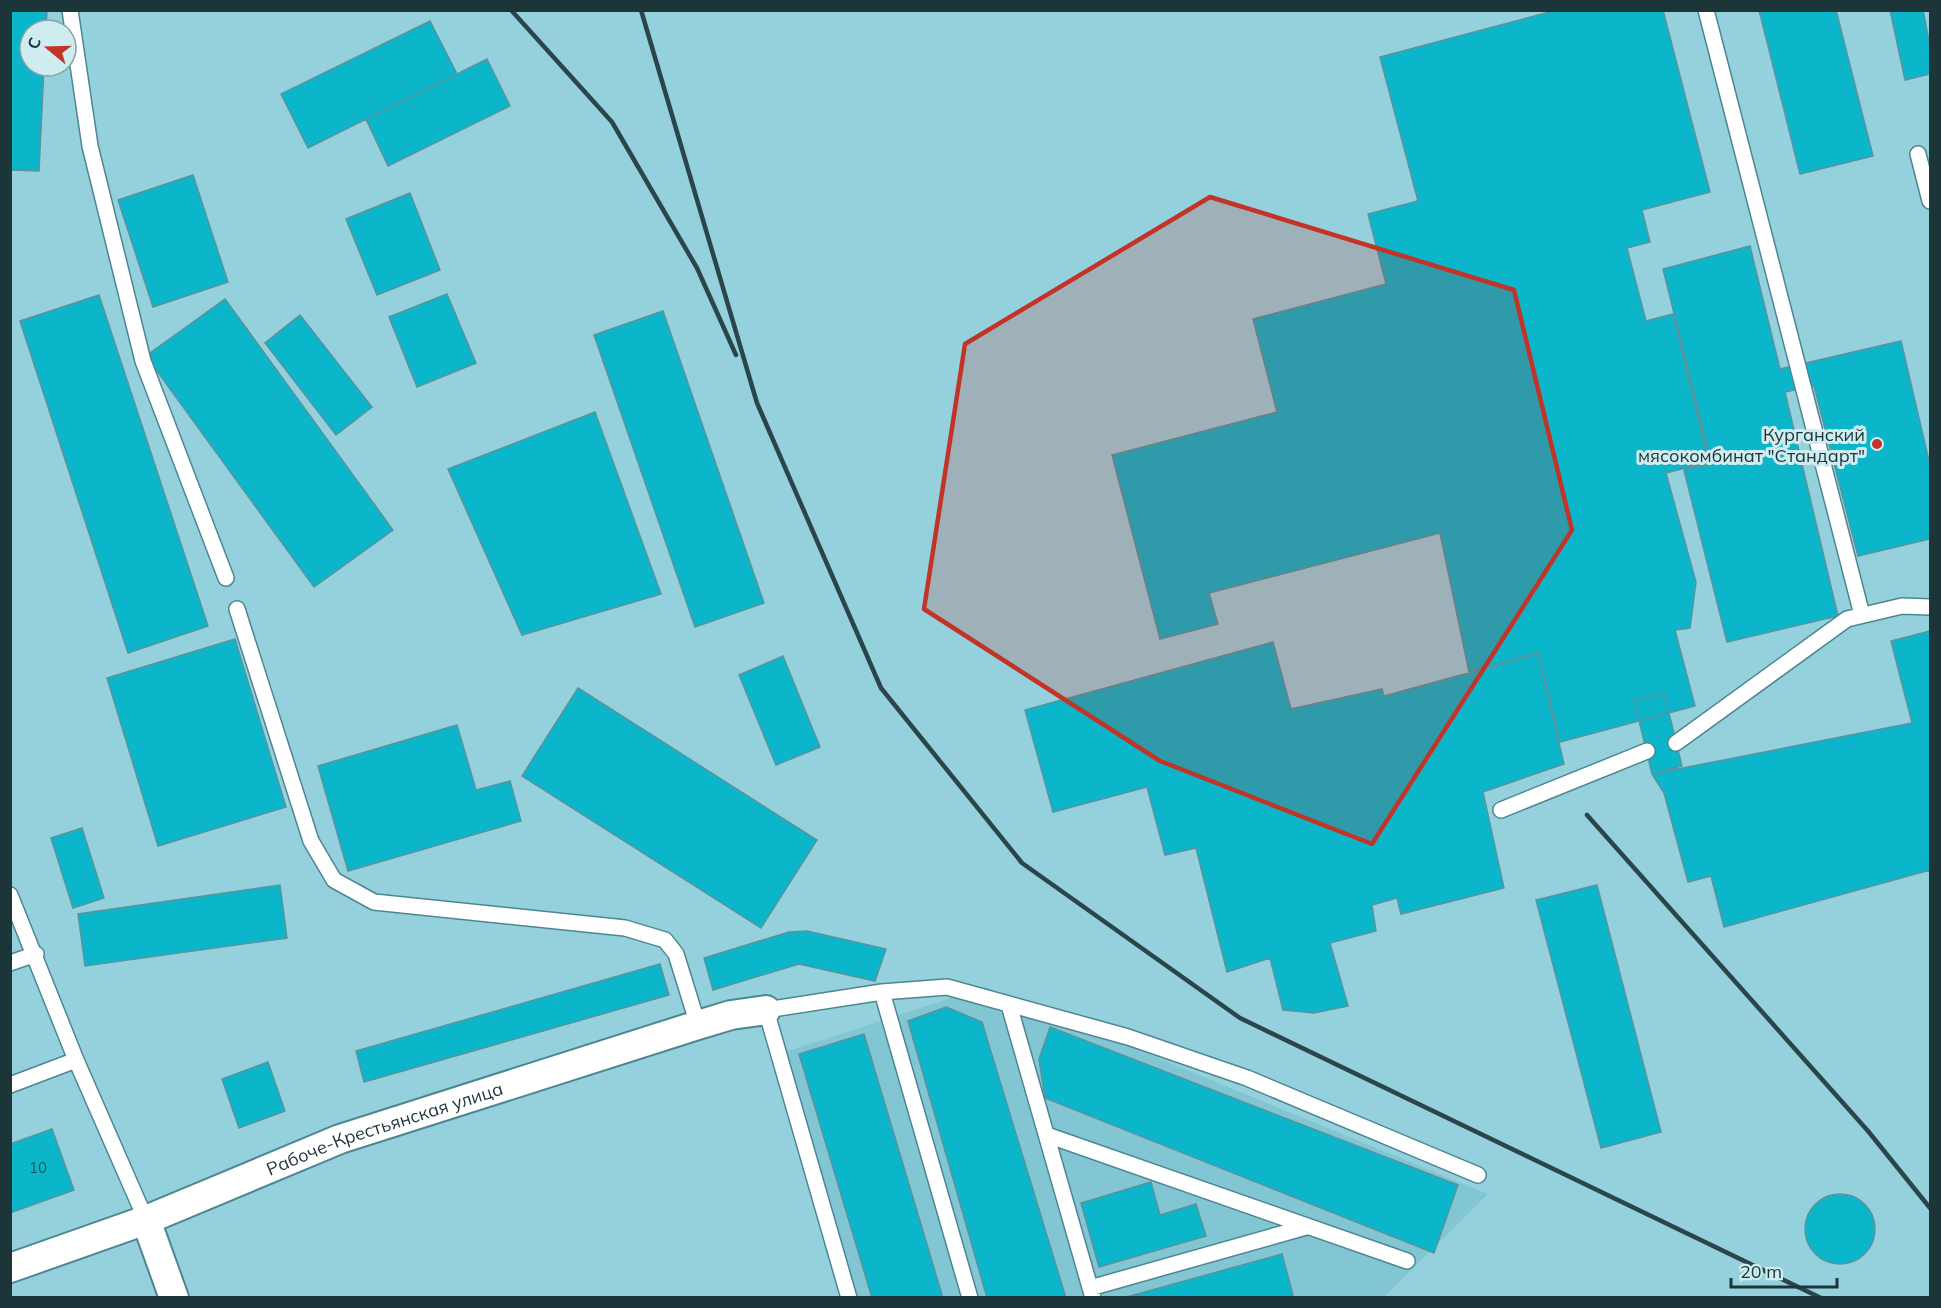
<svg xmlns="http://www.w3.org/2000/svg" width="1941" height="1308" viewBox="0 0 1941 1308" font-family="Mulish,sans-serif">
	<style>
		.built { fill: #81c6d2 }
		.building { fill: #0bb6cb; stroke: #59939d; stroke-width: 1.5 }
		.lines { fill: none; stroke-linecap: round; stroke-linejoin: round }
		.lane-casing { stroke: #4c8791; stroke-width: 18 }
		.street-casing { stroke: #4c8791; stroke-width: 32 }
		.lane { stroke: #fff; stroke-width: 15 }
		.street { stroke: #fff; stroke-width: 28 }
		.rail { stroke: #2a464b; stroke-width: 4.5 }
		.marked { fill: #c13427; fill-opacity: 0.2; stroke: #c13427; stroke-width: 4.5; stroke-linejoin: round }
		.poi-dot { fill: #c13427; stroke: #cfecf1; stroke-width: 2 }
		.labels { text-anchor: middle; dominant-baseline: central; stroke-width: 6; stroke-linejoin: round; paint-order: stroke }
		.number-label { font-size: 15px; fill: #18555e }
		.poi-label { font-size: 18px; fill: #1c3539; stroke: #cfecf1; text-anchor: end }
		.street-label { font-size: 18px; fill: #1c3539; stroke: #cfecf1 }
	</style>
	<rect width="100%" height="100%" fill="#95d1dc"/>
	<path class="built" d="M985,987L1488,1194L1384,1297H855L776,1055Z"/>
	<path class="building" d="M10,10H47L46,30H30V66H44L39,171L10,170Z
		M1557,10H1663L1710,192L1642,210L1650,242L1627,248L1646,321L1673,314L1709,462L1666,473L1696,582L1690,628L1675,630L1695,706L1560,742L1538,653L1469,672L1440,533L1209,593L1218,624L1160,639L1112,455L1277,412L1253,319L1386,284L1368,214L1418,201L1380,57Z
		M1759,10H1836L1873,156L1800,174Z
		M1890,10H1923L1930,46V74L1905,80Z
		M430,21L457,74L308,148L281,94Z
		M487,59L510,106L388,166L366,119Z
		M193,175L228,282L153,307L118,200Z
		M410,193L440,270L377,295L346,219Z
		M1750,246L1780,369L1901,341L1930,465V539L1858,556L1814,386L1785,392L1838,616L1727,642L1684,470L1711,463L1663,269Z
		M447,294L476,363L417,387L389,317Z
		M99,295L208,626L128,653L20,321Z
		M225,299L393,530L314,587L146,356Z
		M663,311L764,603L695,627L594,335Z
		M300,315L372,407L336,435L265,343Z
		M595,412L661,594L522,635L448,469Z
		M1930,631V874V870L1724,927L1711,876L1688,882L1664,793L1652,774L1912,723L1891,641Z
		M235,639L286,807L158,846L107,678Z
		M1273,642L1291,709L1382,689L1384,696L1538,654L1564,764L1483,792L1504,888L1401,914L1397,898L1372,905L1376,931L1330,943L1348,1006L1314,1013L1283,1010L1270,958L1227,972L1196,848L1165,855L1147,787L1053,812L1025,710Z
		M783,656L820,747L776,765L739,675Z
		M578,688L817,840L761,928L522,776Z
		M1664,693L1682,766L1652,774L1634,700Z
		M457,725L476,790L510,781L521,821L348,871L318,766Z
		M82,828L104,898L73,908L51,838Z
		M280,885L287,938L85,966L78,914Z
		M1597,885L1661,1132L1601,1148L1536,900Z
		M807,931L886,949L875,981L799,964L713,990L704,958L789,932Z
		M660,964L669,995L364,1082L356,1051Z
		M946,1007L982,1022L1066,1298H987L908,1021Z
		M1050,1027L1458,1185L1434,1253L1045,1098L1039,1059Z
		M864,1034L943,1298H872L799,1054Z
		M268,1062L285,1111L239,1128L222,1079Z
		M52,1129L74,1190L10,1213V1144Z
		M1151,1182L1160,1215L1196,1204L1206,1236L1099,1267L1081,1203Z
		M1805 1229a35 35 0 1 1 70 0a35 35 0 1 1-70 0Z
		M1282,1254L1293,1295L1283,1298H1123Z"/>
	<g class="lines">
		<g class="lane-casing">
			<path id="lane" d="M70,10L90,146L143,361L226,578
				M1706,10L1862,615
				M1918,154L1930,201
				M237,609L311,841L334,880L374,902L625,928L665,940L676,954L698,1025
				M1676,743L1847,619L1902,606L1930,607
				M1501,810L1647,751
				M10,895L76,1060L146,1220
				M10,963L36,954
				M882,992L970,1298
				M1009,1005L1093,1298
				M10,1085L76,1060
				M1047,1135L1407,1261
				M1090,1288L1306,1227
				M849,1298L766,1010L882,992L947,987L1128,1037L1247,1078L1478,1175"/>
		</g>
		<g class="street-casing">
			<g id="street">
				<path d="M146,1220L174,1298"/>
				<path id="s1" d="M10,1268L146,1220L340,1139L698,1025L731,1015L766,1010"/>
			</g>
		</g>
		<use href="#lane" class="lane"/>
		<use href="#street" class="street"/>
		<path class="rail" d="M511,10L612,122L697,268L736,355
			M641,10L757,403L881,688L1022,863L1240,1018L1821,1298
			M1587,815L1868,1131L1930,1208"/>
	</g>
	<path class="marked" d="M1210,197L1514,290L1572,530L1372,844L1160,761L924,609L965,344Z"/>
	<circle class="poi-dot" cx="1877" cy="444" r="6"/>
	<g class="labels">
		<g class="number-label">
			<text x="38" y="1167">10</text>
		</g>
		<g class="poi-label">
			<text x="1865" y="434">Курганский<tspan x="1865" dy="21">мясокомбинат "Стандарт"</tspan></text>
		</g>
		<g class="street-label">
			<text stroke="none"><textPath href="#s1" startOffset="400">Рабоче-Крестьянская улица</textPath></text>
		</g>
	</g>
	<rect width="1941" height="1308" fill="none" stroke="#1c3539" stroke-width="24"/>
	<g transform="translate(48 48) rotate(289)"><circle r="28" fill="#cfecf1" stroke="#87a3a7" stroke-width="1.5"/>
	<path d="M0-4.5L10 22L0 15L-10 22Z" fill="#c13427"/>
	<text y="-9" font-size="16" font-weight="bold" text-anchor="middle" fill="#1c3539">С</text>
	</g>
	<path d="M1731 1278v9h106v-9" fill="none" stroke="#1c3539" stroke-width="3"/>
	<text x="1740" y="1278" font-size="18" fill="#1c3539" stroke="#cfecf1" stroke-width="4.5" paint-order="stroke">20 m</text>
</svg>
